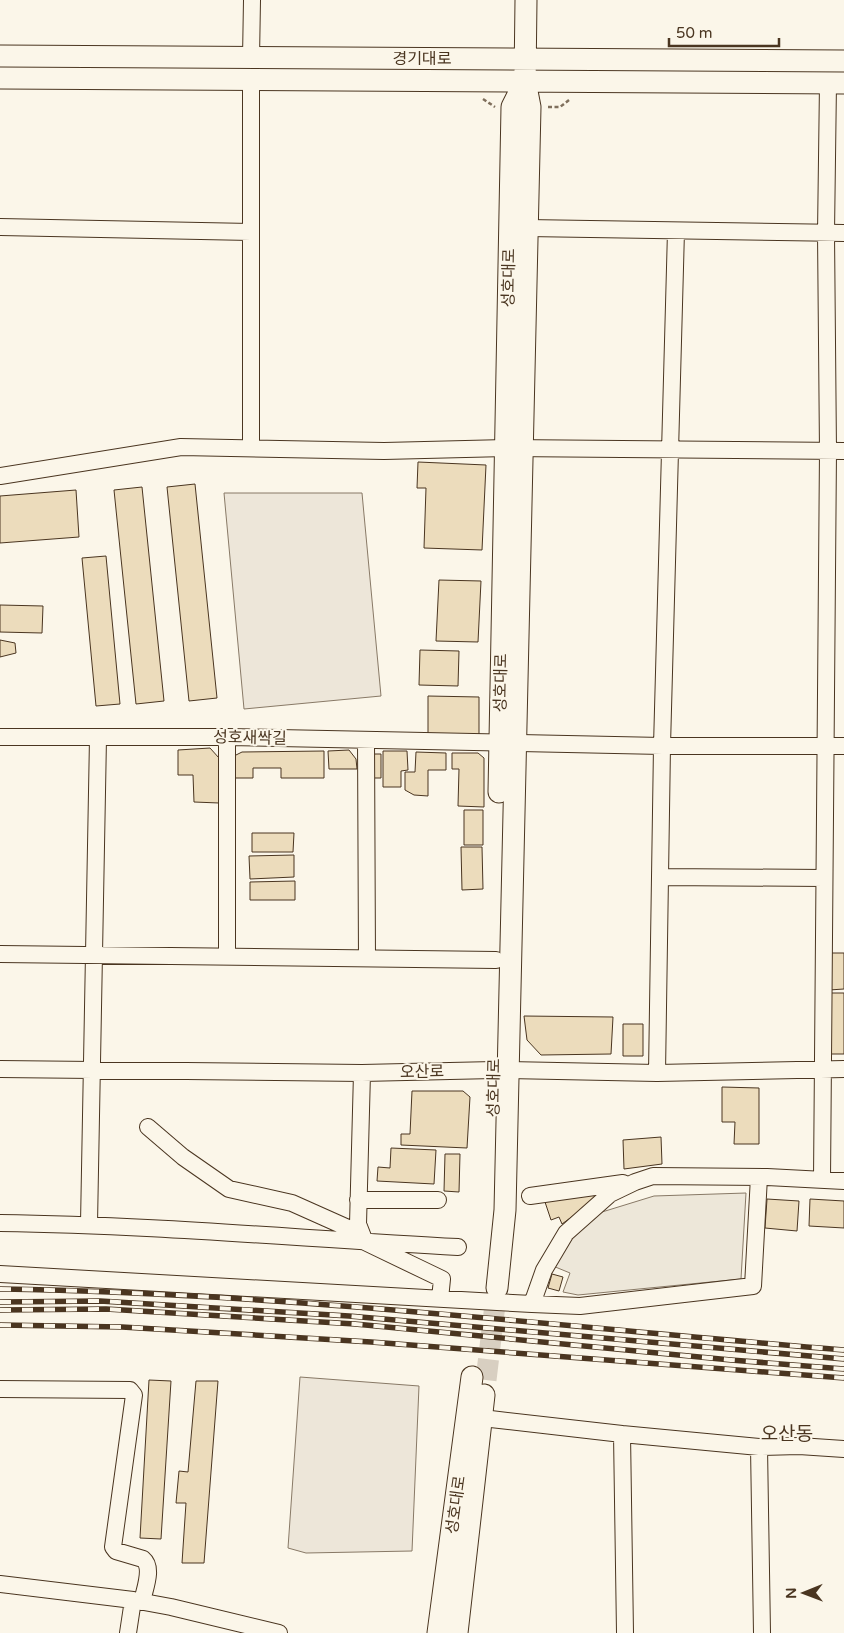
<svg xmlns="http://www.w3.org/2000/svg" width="844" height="1633" viewBox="0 0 844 1633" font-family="'Varela Round','Noto Sans KR',sans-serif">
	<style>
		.green { fill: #ede6d9; stroke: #887966 }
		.parking { fill: #ede7d9; stroke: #887966 }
		.building { fill: #ecdcbc; stroke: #4a3520 }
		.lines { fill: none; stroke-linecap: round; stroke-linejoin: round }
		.major-tunnel { stroke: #d8cfc1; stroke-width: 21; stroke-dasharray: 21 11; stroke-linecap: butt }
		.minor-casing { stroke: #4a3520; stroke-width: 18 }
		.major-casing { stroke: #4a3520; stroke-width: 23 }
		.path { stroke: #7f6f5c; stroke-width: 2.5; stroke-dasharray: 4 2.5; stroke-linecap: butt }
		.minor { stroke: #fbf6e9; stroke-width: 16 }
		.major { stroke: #fbf6e9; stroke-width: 21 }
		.rail-casing { stroke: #4a3520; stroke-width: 5.5 }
		.rail { stroke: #fbf6e9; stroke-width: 4; stroke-dasharray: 11; stroke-linecap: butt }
		.labels { text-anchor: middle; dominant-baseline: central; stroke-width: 4; stroke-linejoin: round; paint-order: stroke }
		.street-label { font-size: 16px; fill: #4a3520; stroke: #fbf6e9 }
		.quarter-label { font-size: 19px; fill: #4a3520; stroke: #fbf6e9 }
	</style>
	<rect width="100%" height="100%" fill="#fbf6e9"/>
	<path class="green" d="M224,493H362L381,696L244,709Z
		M300,1377L419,1386L412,1551L306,1553L288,1548Z"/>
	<path class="parking" d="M746,1193L741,1279L578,1295L563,1292L570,1273L553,1266L567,1244L589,1216L654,1196Z"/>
	<path class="building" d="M418,462L486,465L482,550L424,548L426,488H417Z
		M195,484L217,698L189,701L167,487Z
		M142,487L164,701L136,704L114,490Z
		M76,490L79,537L0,543V496Z
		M106,556L120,704L96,706L82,558Z
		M439,580L481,581L478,642L436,641Z
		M0,605L43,606L42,633L0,632Z
		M0,640L15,643L16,653L0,657Z
		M420,650L459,651L458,686L419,685Z
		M428,696L479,697V735L428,734Z
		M210,748L219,758V803L194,802L193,775H178V750Z
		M349,750L356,759L357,769H329L328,751Z
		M324,751V778H281V768H253V778H232V757L242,752Z
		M383,751H407L408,770L401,771V787H383Z
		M416,752L446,753V770H428V796L414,795L405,790V772H415Z
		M452,753H478L484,758V807L458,806L459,769H452Z
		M375,754H381V778H370V760Z
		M464,810H483V845H464Z
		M252,833H294L293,852H252Z
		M461,847H482L483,889L462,890Z
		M294,855V877L250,879L249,856Z
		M295,881V900H250V882Z
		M829,953H844V989L829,990Z
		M829,993H844V1054H828Z
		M524,1016L613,1017L611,1054L541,1055L527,1040Z
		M623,1024H643V1056H623Z
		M722,1087L759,1088V1144H734L735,1122H722Z
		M412,1091H463L470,1097L467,1148L401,1145V1134H410Z
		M661,1137L662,1164L624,1169L623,1140Z
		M391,1148L436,1150L434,1184L377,1181L378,1167L390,1168Z
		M445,1154H460L459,1192L444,1191Z
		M597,1193L599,1197L562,1224L559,1217L551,1220L544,1199Z
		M767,1199L799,1201L797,1231L765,1228Z
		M810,1199L844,1201V1228L809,1226Z
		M552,1274L563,1277L559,1291L548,1288Z
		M149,1380L171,1381L161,1539L140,1538Z
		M196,1381H218L204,1563H182L186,1503H176L179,1471L188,1472Z"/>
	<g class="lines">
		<path class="major-tunnel" d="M486,1380L497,1288"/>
		<g class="minor-casing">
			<path id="minor" d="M251,58L252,0
				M0,227L251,232
				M527,228L844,233
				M251,448V79
				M0,476L181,447L384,451L506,448L844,451
				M0,737H227L662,746H844
				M227,737V957
				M366,740L367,958
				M660,877L824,878
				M0,954L496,960
				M0,1069L362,1073L494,1070
				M508,1070L657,1073L844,1069
				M362,1073L358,1224L365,1242
				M657,1073L662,746L676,231
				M148,1127L183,1157L229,1189L292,1203L348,1228L365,1242L442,1279L440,1299
				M822,1180L828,451L826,233L828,83
				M530,1196L623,1183
				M358,1200H438
				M0,1223C153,1225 305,1239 458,1247
				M89,1224L98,738
				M0,1274L532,1304L544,1270L566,1233L610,1194L635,1182L653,1176L767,1177L844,1181
				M532,1304L580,1306L753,1286L759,1177
				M0,1389L130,1390L134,1395L113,1547L116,1551L143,1559C154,1568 144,1590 142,1602
				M482,1418L622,1434
				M759,1447L762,1633
				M0,1584L133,1600L171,1607L279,1633
				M128,1633L133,1600
				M625,1633L622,1434L759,1447L799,1446L844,1449"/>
		</g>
		<g class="major-casing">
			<path id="major" d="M0,56L844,61
				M0,78L844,83
				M499,792L512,107L525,81
				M497,1288L505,1210L530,107L525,81L526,0
				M438,1633L472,1377
				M457,1633L484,1395"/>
		</g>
		<path class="path" d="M483,99L495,107
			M548,107H560L569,100"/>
		<use href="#minor" class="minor"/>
		<use href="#major" class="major"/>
		<g class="rail-casing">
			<path id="rail" d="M0,1289C282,1293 563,1327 844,1350
				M0,1302L100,1301L349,1316L844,1359
				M0,1310L106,1309L355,1324L731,1360L844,1369
				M0,1325L122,1327L371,1342L844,1378"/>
		</g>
		<use href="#rail" class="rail"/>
	</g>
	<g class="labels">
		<g class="street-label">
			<text x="422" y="59">경기대로</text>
			<text transform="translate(509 278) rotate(-89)">성호대로</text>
			<text transform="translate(501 683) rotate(-89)">성호대로</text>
			<text transform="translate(250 738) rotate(1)">성호새싹길</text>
			<text transform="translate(422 1072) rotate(-1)">오산로</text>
			<text transform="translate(494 1088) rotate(-89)">성호대로</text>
			<text transform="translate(456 1505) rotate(-82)">성호대로</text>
		</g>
		<g class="quarter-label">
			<text x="787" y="1434">오산동</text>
		</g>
	</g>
	<g transform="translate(804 1593) rotate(269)" stroke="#fbf6e9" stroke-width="4" paint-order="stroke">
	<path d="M0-4L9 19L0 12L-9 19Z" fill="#4a3520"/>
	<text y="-8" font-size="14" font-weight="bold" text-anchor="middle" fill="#4a3520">N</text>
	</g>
	<path d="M669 38v8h110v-8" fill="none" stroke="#4a3520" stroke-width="2.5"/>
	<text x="676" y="38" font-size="15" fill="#4a3520" stroke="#fbf6e9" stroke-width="4" paint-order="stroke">50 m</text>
</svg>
